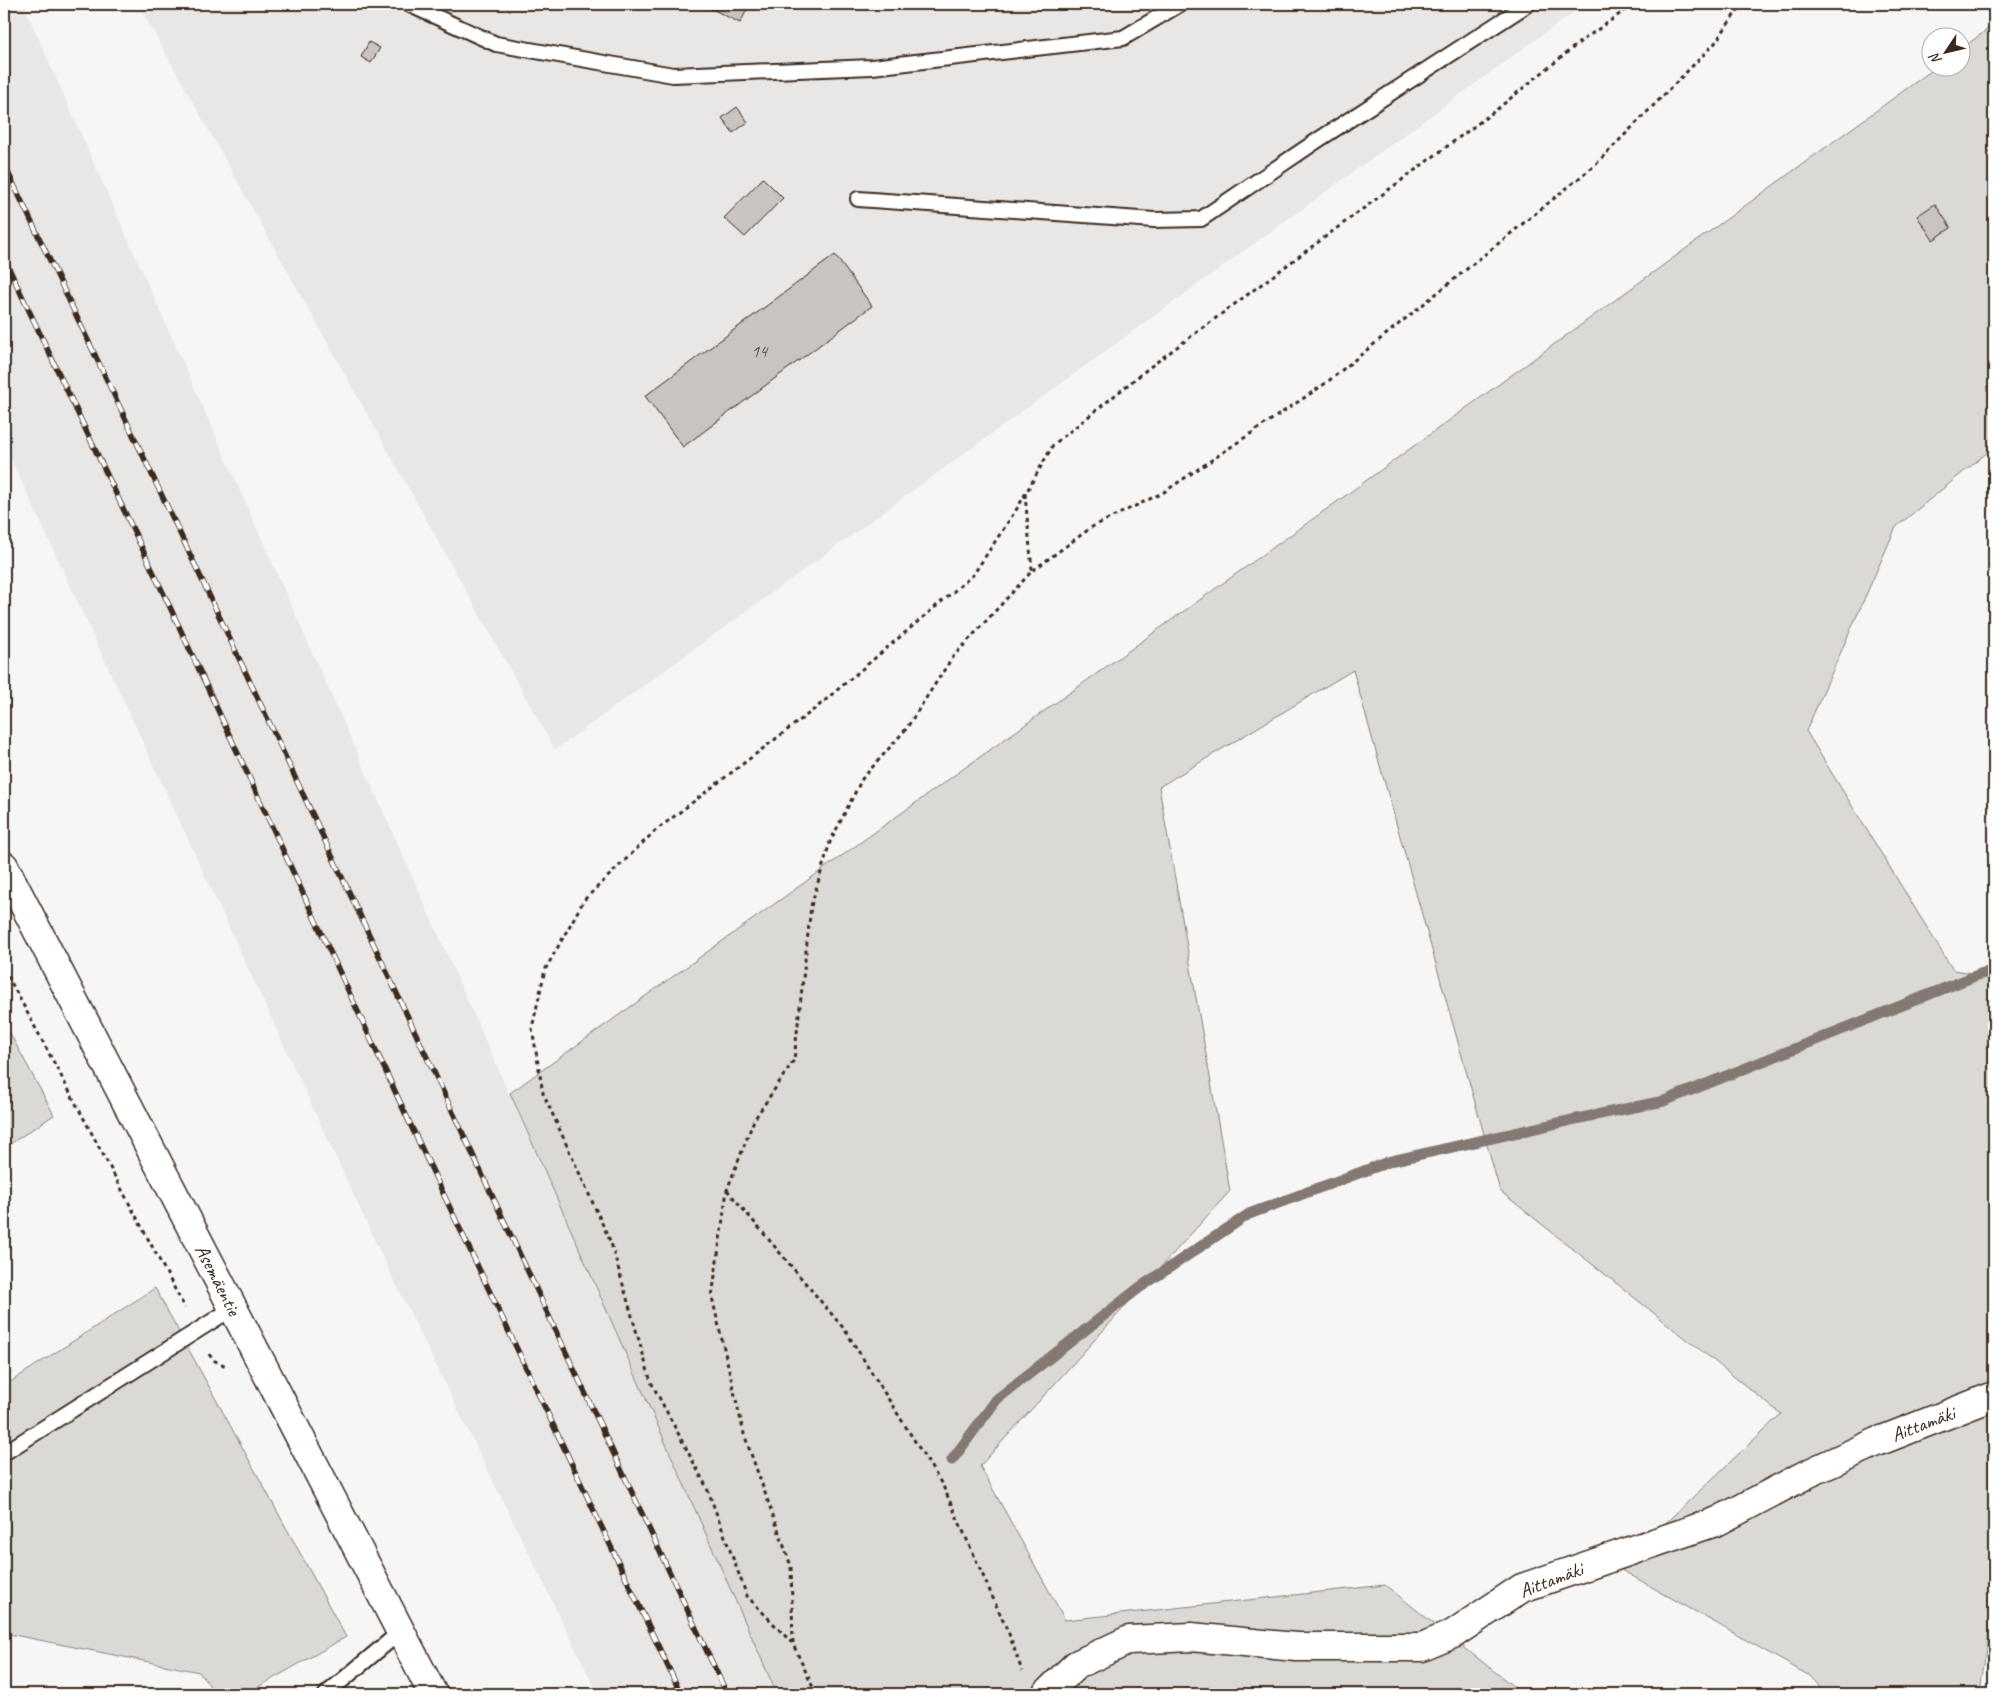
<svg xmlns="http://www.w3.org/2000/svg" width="1998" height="1698" viewBox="0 0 1998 1698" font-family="Caveat,sans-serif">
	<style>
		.built { fill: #e9e7e6 }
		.green { fill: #dbd9d6; stroke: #8b827a }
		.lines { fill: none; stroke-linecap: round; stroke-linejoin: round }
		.stream { stroke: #847972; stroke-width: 11 }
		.building { fill: #c9c3c1; stroke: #3b2a1e }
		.lane-casing { stroke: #3b2a1e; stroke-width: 18 }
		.street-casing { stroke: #3b2a1e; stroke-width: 31 }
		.secondary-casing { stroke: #3b2a1e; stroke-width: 31 }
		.path { stroke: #3b2a1e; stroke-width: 3; stroke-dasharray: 4 4; stroke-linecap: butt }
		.lane { stroke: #fff; stroke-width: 14 }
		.street { stroke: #fff; stroke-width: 28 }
		.secondary { stroke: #fff; stroke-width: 28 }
		.rail-casing { stroke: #3b2a1e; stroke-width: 5.5 }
		.rail { stroke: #fff; stroke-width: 4; stroke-dasharray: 11; stroke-linecap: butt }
		.labels { text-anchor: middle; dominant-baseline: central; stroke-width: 4; stroke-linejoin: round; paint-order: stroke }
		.number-label { font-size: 18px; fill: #5e5047 }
		.street-label { font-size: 20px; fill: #3b2a1e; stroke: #fff }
	</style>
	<rect width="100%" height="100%" fill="#f7f6f6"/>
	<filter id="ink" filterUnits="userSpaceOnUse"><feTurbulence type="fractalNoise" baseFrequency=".02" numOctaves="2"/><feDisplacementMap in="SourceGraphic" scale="10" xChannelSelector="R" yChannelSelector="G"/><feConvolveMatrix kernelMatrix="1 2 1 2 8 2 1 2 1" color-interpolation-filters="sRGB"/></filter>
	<g filter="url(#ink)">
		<path class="built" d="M4,4H23L777,1694H598L380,1252L4,444Z
			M138,4H1585L555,750Z"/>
		<path class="green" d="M1988,29L1994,46V447L1896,527L1806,731L1953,970L1994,976V1597L1992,1600L1980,1694H1826L1808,1675L1618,1568L1781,1414L1500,1191L1353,670L1159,787L1230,1191L980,1466L1065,1620L1385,1585L1523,1694H777L510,1093L1338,501L1935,68H1960L1961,49Z
			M4,1022L54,1115L4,1148Z
			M155,1288L346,1637L246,1694H216L199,1672L4,1633V1386Z"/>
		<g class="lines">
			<path class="stream" d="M952,1460L997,1399L1139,1288L1249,1214L1391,1161L1576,1119L1664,1101L1980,974L1994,971"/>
		</g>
		<path class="building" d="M702,4H750L740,23Z
			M369,42L380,48L371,63L361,57Z
			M737,107L748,122L733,133L722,118Z
			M763,178L783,198L745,237L724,218Z
			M1935,204L1951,228L1933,240L1917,216Z
			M835,255L872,306L683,447L645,396Z"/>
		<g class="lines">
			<g class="lane-casing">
				<path id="lane" d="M408,4L496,44L673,75L872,67L1123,38L1180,4
					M858,199L1154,220L1201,219L1318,140L1528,4
					M4,1453L233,1308
					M326,1694L400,1632"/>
			</g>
			<g class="street-casing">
				<path id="street" d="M1046,1694L1076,1665L1129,1640L1191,1637L1296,1647H1422L1453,1634L1522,1588L1718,1521L1807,1474L1877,1442L1994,1396"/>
			</g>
			<g class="secondary-casing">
				<path id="secondary" d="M4,866L433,1694"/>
			</g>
			<path class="path" d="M1025,494L1032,570
				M4,969L185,1308
				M727,1190L845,1330L943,1486L1009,1634L1022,1671
				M209,1354L213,1360L226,1366
				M793,1643L791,1566L744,1434L712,1297L727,1190L754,1120L794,1060L811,906L830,842L862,779L906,729L952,658L1032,571L1092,527L1164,492L1326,383L1594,166L1715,43L1742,4
				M816,1694L793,1644L747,1596L707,1488L651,1382L611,1243L543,1093L532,1028L545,970L584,900L655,831L816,708L973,575L1018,507L1053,445L1150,367L1496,110L1580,42L1634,4"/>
			<use href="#lane" class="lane"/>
			<use href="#street" class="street"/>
			<use href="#secondary" class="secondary"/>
			<g class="rail-casing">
				<path id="rail" d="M4,164L186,546L727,1694
					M4,258L169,605L413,1130L681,1694"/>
			</g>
			<use href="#rail" class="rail"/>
		</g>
	</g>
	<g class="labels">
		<g class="number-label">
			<text x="759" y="351">14</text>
		</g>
		<g class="street-label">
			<text transform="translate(218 1280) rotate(63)">Asemäentie</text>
			<text transform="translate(1923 1424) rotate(-21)">Aittamäki</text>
			<text transform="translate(1551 1580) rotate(-21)">Aittamäki</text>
		</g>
	</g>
	<rect width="1998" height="1698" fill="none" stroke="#fff" stroke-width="20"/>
	<rect x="10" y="10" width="1978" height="1678" fill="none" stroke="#3b2a1e" stroke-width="2" filter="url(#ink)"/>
	<g transform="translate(1946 52) rotate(235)"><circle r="24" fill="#ffffff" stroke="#b1aaa5"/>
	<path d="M0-4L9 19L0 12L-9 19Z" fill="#3b2a1e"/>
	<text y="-8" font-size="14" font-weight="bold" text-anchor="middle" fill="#3b2a1e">N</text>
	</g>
</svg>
